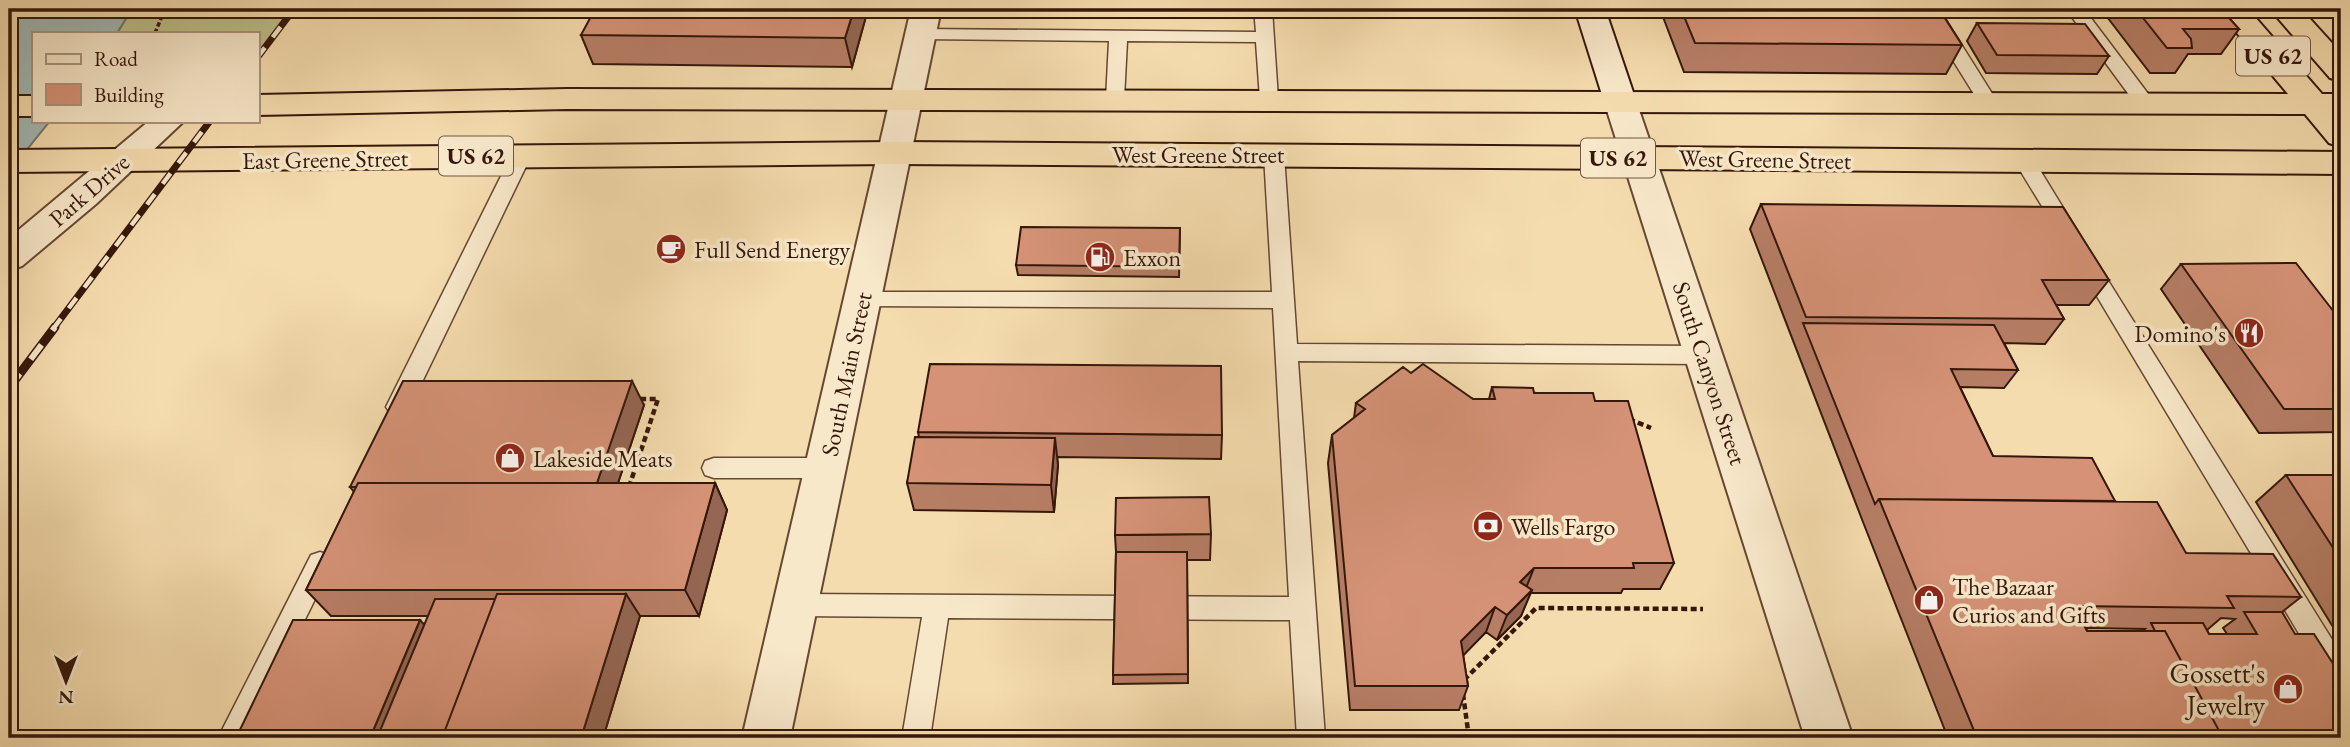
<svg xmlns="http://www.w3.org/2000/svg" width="2350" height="747" viewBox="0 0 2350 747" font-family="'EB Garamond',serif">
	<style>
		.green { fill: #bdc08a; stroke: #796c4a; stroke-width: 2 }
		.water { fill: #a0b9b5; stroke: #757870; stroke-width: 2 }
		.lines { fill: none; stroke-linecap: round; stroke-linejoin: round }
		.lane-casing { stroke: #654832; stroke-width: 3 }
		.street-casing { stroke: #654832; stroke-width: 4 }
		.secondary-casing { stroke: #351709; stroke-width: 4 }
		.highway-casing { stroke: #351709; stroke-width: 4 }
		.path-far1 { stroke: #351709; stroke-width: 3.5; stroke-dasharray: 4.5 2.5; stroke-linecap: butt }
		.path { stroke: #351709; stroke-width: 4.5; stroke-dasharray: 6 3.5; stroke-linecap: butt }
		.lane { fill: #f8e8ca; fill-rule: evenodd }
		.street { fill: #f8e8ca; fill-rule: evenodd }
		.secondary { fill: #f8e8ca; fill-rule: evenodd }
		.highway { fill: #f5dcae; fill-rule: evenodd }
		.rail-far1-casing { stroke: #351709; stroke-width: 7 }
		.rail-casing { stroke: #351709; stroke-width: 9 }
		.rail-far1 { stroke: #f8e8ca; stroke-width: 4.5; stroke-dasharray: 13; stroke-linecap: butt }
		.rail { stroke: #f8e8ca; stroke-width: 6; stroke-dasharray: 18; stroke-linecap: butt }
		.wall { fill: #b77e66; stroke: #351709; stroke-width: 2; fill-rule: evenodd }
		.shaded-wall { fill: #956653; stroke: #351709; stroke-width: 2 }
		.building { fill: #d59277; stroke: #351709; stroke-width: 2 }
		.labels { text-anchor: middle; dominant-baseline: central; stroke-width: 7; stroke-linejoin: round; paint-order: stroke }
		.shield { fill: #f8e8ca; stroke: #705643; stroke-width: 2 }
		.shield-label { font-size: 23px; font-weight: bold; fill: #351709 }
		.street-label { font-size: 24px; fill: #351709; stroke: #f8e8ca }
		.poi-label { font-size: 24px; fill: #351709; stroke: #f8e8ca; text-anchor: start }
		.near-poi-label { font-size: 28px; fill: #351709; stroke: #f8e8ca; text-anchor: end }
	</style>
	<rect width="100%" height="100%" fill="#f5dcae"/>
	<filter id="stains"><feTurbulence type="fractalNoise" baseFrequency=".00286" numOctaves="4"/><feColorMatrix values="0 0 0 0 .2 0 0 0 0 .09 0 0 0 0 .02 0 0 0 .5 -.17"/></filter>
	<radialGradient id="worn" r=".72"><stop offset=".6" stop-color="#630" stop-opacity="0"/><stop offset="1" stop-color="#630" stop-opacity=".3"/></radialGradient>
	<path class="green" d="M132,9H294L257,58V33H117Z"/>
	<path class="water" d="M9,9H132L117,33H33V121H50L9,172Z"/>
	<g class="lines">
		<g class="lane-casing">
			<path id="lane" d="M1254,9H1272L1278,99L1269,105L1260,99L1256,42L1127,41L1124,99L1115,105L1106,99L1109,41L920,39L911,34L920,29L1256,32Z
				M1921,9H1939L1998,103L1996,107H1982Z
				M2066,9H2084L2152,99L2154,103L2152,107H2138Z
				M1274,149L1284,155L1297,344L1703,346L1711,349L1714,355L1711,361L1703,364L1298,361L1325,738H1297L1290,620L948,618L930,738H902L922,617L796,616L787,613L783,605L787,597L796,594L1289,597L1273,308L862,306L854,304L851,298L854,292H1272L1264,155Z
				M521,150L531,156L410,407L406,413L398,416L390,413L386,407L511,156Z
				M2025,155L2032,157L2076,229L2079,234L2076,239H2062L2015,162Z
				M2087,255L2094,258L2341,654V690L2331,687L2080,268L2076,263L2080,258Z
				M714,458H826L835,461L838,468L835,475L826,478H714L705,475L702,468L705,461Z
				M320,552L329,555L333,563L246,738H218L311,555Z"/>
		</g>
		<g class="street-casing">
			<path id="street" d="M911,9H941L790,738H742Z
				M1620,91L1631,94L1636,101L1853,738H1805L1604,101L1609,94Z
				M149,121H184L96,204L22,266L9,270V238Z"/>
		</g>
		<g class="secondary-casing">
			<path id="secondary" d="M1575,9H1605L1636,101L1631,108L1620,111L1609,108L1604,101Z"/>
		</g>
		<g class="highway-casing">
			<path id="highway" d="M2217,9H2248L2322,94H2341V147L2329,143L2305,114L567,109L257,115V95L567,89L2288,94Z
				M2270,9H2301L2341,53V81L2330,78Z
				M9,96H33V116H9Z
				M894,142L2341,152V174L894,164L9,172V150Z"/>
		</g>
		<path class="path-far1" d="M155,33L165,9"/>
		<path class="path" d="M1629,419L1651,428
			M629,487L658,399H638
			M1464,680L1536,608L1703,609
			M1463,694L1469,738"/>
		<use href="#lane" class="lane"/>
		<use href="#street" class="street"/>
		<use href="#secondary" class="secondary"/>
		<use href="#highway" class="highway"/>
		<g class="rail-far1-casing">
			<path id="rail-far1" d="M257,58L294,9
				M53,329L210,121"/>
		</g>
		<g class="rail-casing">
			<path id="rail" d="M9,388L55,327"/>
		</g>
		<use href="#rail-far1" class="rail-far1"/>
		<use href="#rail" class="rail"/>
	</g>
	<path class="wall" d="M868,9L852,67L593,64L581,35Z
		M1660,9H1939L1962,45L1946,74L1684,72Z
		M2101,9H2221L2239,29L2221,54H2188L2175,73H2150Z
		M2330,9H2341V20Z
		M1977,23L2109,56L2097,74L1986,73L1967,41Z
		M1761,204L2109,280L2089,305H2056L2064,319L2045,344L2004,343L2018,370L2004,388L1960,387L1993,456L2115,501L2186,553L2301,597L2282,612L2341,738H1948L1863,522L1750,229ZM2221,618L2235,619L2223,628L2227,634H2209L2207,630ZM2086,628L2145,629L2143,631H2087Z
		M1180,228L1179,277L1018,275L1016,265Z
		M2181,264L2341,321V432L2259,433L2161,289Z
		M1411,373L1473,399H1489L1492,387L1595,401L1674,563L1660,589H1623L1621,593H1530L1521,616L1497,640L1486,632L1463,655L1468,686L1459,710H1350L1328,463L1332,435L1354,418L1356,403Z
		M644,405L618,483H715L727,510L699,616H640L603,738H236L425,625L428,616H331L306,590L354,492L350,487Z
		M918,432L1222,435L1221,459L1057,457L1058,465L1054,512L914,510L907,483L919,437Z
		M2286,475H2341V640L2256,502Z
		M1211,534L1210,560H1187L1188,683L1113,684L1116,552L1115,535Z"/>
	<path class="shaded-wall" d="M854,9H868L852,67L845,38Z
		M632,381L644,405L609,510L595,487Z
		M1055,438L1058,465L1054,512L1051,485Z
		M715,483L727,510L699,616L685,590Z
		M1534,568L1524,593L1520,582Z
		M1532,590L1521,616L1497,640L1507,615Z
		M626,594L640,616L603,738H581Z
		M1495,607L1486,632L1453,666L1461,641Z
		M420,620L439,641L399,738H370Z"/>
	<path class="building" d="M595,9H854L845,38L581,35Z
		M1681,9H1939L1962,45L1695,43Z
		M2136,9H2221L2239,29H2183L2191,39L2192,48H2167Z
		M1977,23L2085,24L2109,56L1997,55Z
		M1761,204L2063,207L2109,280H2042L2064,319L1806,317Z
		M1021,227L1180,228L1179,267L1016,265Z
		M2296,263L2341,321V409H2284L2181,264Z
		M1803,323L1994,325L2018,370L1951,369L1993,456L2092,458L2115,501L1879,499L1875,504Z
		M930,364L1221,366L1222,435L918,432Z
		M1423,364L1473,399H1495L1492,387L1533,388L1534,393H1593L1595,401H1628L1674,563H1633L1634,568H1534L1520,582L1532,590L1507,615L1495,607L1461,641L1468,686H1355L1332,435L1365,409L1356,403L1403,367L1411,373Z
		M403,381H632L597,483H358L356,487H350Z
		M915,437L1055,438L1051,485L907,483Z
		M2286,475H2341V560Z
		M358,483H715L685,590H306Z
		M1209,497L1211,534L1115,535L1116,498Z
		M1879,499L2157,502L2186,553L2273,554L2301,597L2227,596L2234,608L2074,606L2087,631H2165L2223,738H1977Z
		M1116,552H1187L1188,674L1113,675Z
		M497,594H626L581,738H442Z
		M435,599H495L442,738H377Z
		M2244,612H2282L2295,634H2314L2341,676V738H2223L2165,631H2155L2151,623H2203L2209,634H2257Z
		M293,620H420L370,738H236Z"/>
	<defs>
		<g id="cafe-disc" transform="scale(1.575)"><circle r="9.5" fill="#8f2418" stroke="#f8e8ca"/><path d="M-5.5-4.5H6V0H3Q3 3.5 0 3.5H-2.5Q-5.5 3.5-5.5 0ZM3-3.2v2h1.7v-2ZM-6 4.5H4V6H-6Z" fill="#fff"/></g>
		<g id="fuel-disc" transform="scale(1.575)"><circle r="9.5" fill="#8f2418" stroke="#f8e8ca"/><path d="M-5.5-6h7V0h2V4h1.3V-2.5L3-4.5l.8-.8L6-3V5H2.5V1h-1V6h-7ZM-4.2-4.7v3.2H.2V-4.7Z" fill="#fff"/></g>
		<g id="restaurant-disc" transform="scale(1.575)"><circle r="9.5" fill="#8f2418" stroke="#f8e8ca"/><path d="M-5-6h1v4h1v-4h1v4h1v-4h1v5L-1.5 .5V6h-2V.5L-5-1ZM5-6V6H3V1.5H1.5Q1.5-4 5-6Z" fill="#fff"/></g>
		<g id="shop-disc" transform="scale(1.575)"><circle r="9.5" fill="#8f2418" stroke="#f8e8ca"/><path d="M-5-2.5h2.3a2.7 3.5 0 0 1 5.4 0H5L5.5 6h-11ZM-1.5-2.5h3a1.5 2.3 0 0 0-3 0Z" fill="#fff"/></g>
		<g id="bank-disc" transform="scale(1.575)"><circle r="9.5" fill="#8f2418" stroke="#f8e8ca"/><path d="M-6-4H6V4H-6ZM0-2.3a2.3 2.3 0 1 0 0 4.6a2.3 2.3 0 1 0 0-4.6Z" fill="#fff"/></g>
	</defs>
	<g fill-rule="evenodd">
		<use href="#cafe-disc" x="671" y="249"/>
		<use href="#fuel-disc" x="1100" y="257"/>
		<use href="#restaurant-disc" x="2249" y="333"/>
		<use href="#shop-disc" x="510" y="458"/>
		<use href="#bank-disc" x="1488" y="526"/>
		<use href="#shop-disc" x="1929" y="600"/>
		<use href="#shop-disc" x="2288" y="689"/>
	</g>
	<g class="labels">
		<g class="shield">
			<rect x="2236" y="36.5" width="74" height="39" rx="5"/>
			<rect x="439" y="136.5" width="74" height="39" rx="5"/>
			<rect x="1581" y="138.5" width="74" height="39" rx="5"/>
		</g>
		<g class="shield-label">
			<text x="2273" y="56">US 62</text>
			<text x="476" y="156">US 62</text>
			<text x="1618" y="158">US 62</text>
		</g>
		<g class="street-label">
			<text x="1198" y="154">West Greene Street</text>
			<text transform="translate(325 159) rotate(-1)">East Greene Street</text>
			<text transform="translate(1765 159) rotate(1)">West Greene Street</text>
			<text transform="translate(89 190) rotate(-41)">Park Drive</text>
			<text transform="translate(1710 373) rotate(72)">South Canyon Street</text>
			<text transform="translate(846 374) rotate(-78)">South Main Street</text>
		</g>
		<g class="poi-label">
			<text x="694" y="249">Full Send Energy</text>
			<text x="1123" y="257">Exxon</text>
			<text x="2226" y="333" text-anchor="end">Domino's</text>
			<text x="533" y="458">Lakeside Meats</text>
			<text x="1511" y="526">Wells Fargo</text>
			<text x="1952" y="586">The Bazaar<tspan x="1952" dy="28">Curios and Gifts</tspan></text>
		</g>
		<g class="near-poi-label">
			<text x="2265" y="673">Gossett's<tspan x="2265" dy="32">Jewelry</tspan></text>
		</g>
	</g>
	<rect width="2350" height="747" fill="none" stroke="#f5dcae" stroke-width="35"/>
	<rect x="10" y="10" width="2329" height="726" fill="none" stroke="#351709" stroke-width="3.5"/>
	<rect x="18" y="18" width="2315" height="712" fill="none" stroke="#351709" stroke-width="2"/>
	<rect x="32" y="32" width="228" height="91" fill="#f8e8ca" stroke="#aa947d" stroke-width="2"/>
	<rect x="46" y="54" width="35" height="10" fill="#f8e8ca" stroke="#aa947d" stroke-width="2"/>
	<text x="94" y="66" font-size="21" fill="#351709">Road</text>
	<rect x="46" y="84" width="35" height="21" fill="#d59277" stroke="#aa947d" stroke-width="2"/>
	<text x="94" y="102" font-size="21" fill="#351709">Building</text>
	<g transform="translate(66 681) rotate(180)" stroke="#f8e8ca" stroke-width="5" paint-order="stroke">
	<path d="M0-5L12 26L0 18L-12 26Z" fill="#351709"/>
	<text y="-10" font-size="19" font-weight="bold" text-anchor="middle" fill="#351709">N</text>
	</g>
	<rect width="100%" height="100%" filter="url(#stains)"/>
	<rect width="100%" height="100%" fill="url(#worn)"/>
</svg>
